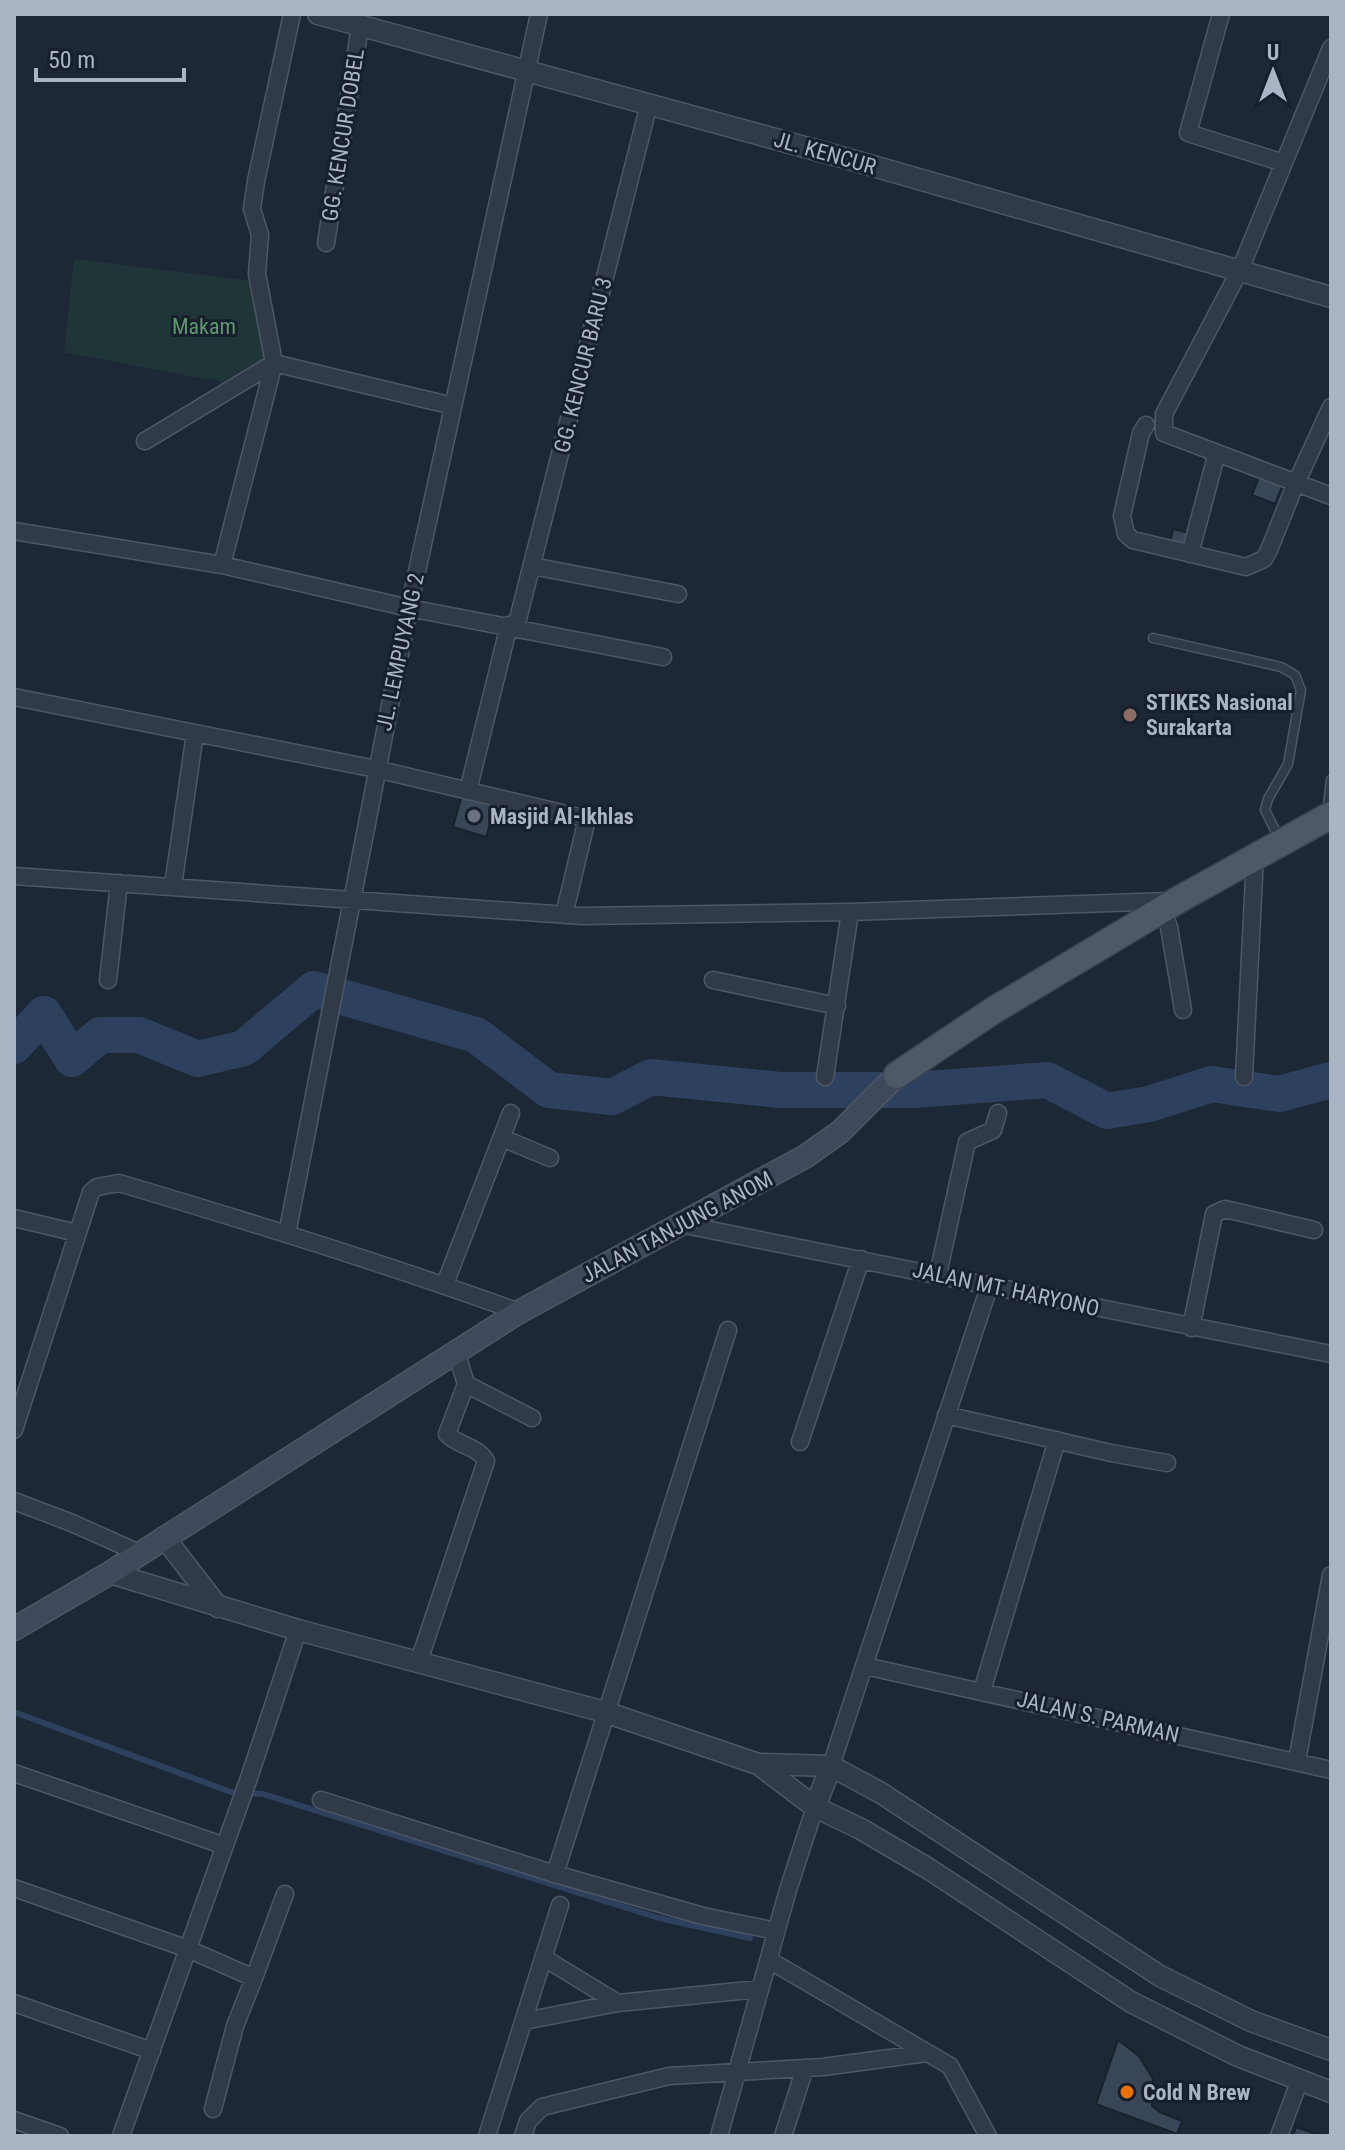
<svg xmlns="http://www.w3.org/2000/svg" width="1345" height="2150" viewBox="0 0 1345 2150" font-family="'Roboto Condensed',sans-serif">
	<style>
		.green { fill: #1f3538 }
		.lines { fill: none; stroke-linecap: round; stroke-linejoin: round }
		.stream { stroke: #2d415e; stroke-width: 6 }
		.river { stroke: #2d415e; stroke-width: 36 }
		.building { fill: #394658; stroke: #18212e; stroke-width: 2 }
		.service-casing { stroke: #4e5766; stroke-width: 11 }
		.minor-casing { stroke: #4e5766; stroke-width: 19 }
		.tertiary-casing { stroke: #4e5766; stroke-width: 23 }
		.secondary-casing { stroke: #4e5766; stroke-width: 25 }
		.primary-casing { stroke: #3a4351; stroke-width: 29 }
		.service { stroke: #313a48; stroke-width: 8 }
		.minor { stroke: #313a48; stroke-width: 16 }
		.tertiary { stroke: #313a48; stroke-width: 20 }
		.secondary { stroke: #3e495b; stroke-width: 22 }
		.primary { stroke: #4e5968; stroke-width: 26 }
		.education-dot { fill: #8d6e63; stroke: #171f2c; stroke-width: 3 }
		.worship-dot { fill: #6b7280; stroke: #171f2c; stroke-width: 3 }
		.food-dot { fill: #e8710a; stroke: #171f2c; stroke-width: 3 }
		.labels { text-anchor: middle; dominant-baseline: central; stroke-width: 6; stroke-linejoin: round; paint-order: stroke }
		.street-label { font-size: 22px; fill: #aab4c5; stroke: #171f2c }
		.park-label { font-size: 22px; fill: #60976e; stroke: #171f2c }
		.poi-label { font-size: 22px; font-weight: bold; fill: #aab4c5; stroke: #171f2c; text-anchor: start }
	</style>
	<rect width="100%" height="100%" fill="#1d2837"/>
	<path class="green" d="M74,259L251,281L266,359L220,384L215,378L205,379L64,352Z"/>
	<g class="lines">
		<path class="stream" d="M14,1712L231,1792L263,1794L659,1918L750,1938"/>
		<path class="river" d="M14,1046L44,1014L72,1059L100,1035H139L198,1059L244,1048L314,989L476,1035L549,1090L612,1097L651,1077L780,1090H914L1047,1080L1107,1111L1149,1104L1212,1084L1279,1094L1331,1080"/>
	</g>
	<path class="building" d="M1260,475L1283,484L1275,504L1252,495Z
		M1173,529L1190,533L1186,547L1170,542Z
		M462,795L496,804L486,837L453,827Z
		M1118,2040L1139,2056L1153,2079L1152,2106L1160,2112L1182,2121L1177,2134L1096,2104Z
		M1296,2127L1322,2136H1293Z"/>
	<g class="lines">
		<g class="service-casing">
			<path id="service" d="M1153,638L1281,667L1295,675L1301,690L1288,764L1268,799L1265,810L1279,838
				M1327,813L1331,780"/>
		</g>
		<g class="minor-casing">
			<path id="minor" d="M1221,14L1188,133L1284,163
				M1331,48L1240,270L1164,414V433L1331,496
				M326,243L360,26
				M274,363L453,406
				M1146,425L1141,433L1122,516L1126,534L1133,540L1246,567L1264,559L1269,550L1293,490L1331,407
				M145,441L274,363
				M14,531L222,565L409,608L663,657
				M1190,554L1215,460
				M222,565L274,363L257,274L260,235L252,209L256,181L292,14
				M532,566L678,594
				M516,627L649,104
				M14,697L376,769L587,819L564,915
				M468,791L509,625
				M14,876L582,916L850,912L1169,901
				M173,886L195,733
				M1162,910L1169,927L1183,1010
				M108,980L119,883
				M713,980L837,1006
				M825,1077L850,912
				M1244,1077L1255,857
				M502,1138L550,1158
				M14,1218L77,1233
				M680,1224L1331,1354
				M287,1234L409,608L539,14
				M938,1274L967,1142L993,1130L998,1113
				M445,1284L511,1113
				M1191,1328L1214,1214L1225,1209L1314,1230
				M466,1384L532,1418
				M946,1415L1111,1453L1167,1463
				M14,1430L91,1192L97,1187L119,1183C254,1223 387,1264 519,1312
				M800,1442L861,1259
				M14,1501L72,1523L139,1553
				M419,1661L486,1461C478,1446 458,1446 447,1434L466,1384L456,1351
				M865,1666L1331,1770
				M982,1691L1057,1440
				M1297,1761L1331,1575
				M831,1766L990,1284
				M14,1773L225,1846
				M321,1800L555,1874L728,1330
				M555,1874L703,1916L776,1931
				M14,1888L188,1949L254,1978L235,2026L213,2109
				M544,1958L618,2003
				M769,1960L950,2066L988,2136
				M254,1978L285,1894
				M14,2003L152,2051
				M524,2021L618,2003L759,1989
				M14,2120L60,2136
				M121,2136L249,1778L298,1630
				M487,2136L560,1905
				M523,2136L528,2121L542,2107L669,2076L823,2067L927,2053
				M719,2136L788,1890L815,1807
				M783,2136L805,2068
				M1279,2136L1299,2082"/>
		</g>
		<g class="tertiary-casing">
			<path id="tertiary" d="M318,14L845,158L1331,297
				M164,1537L218,1607
				M110,1573L298,1630L605,1712L758,1764L831,1766L881,1793L1160,1976L1251,2021L1331,2050
				M758,1764L815,1807L861,1829L929,1869L1131,2002L1238,2056L1331,2092
				M815,1807L831,1766"/>
		</g>
		<g class="secondary-casing">
			<path id="secondary" d="M14,1629L110,1573L519,1312L806,1156L840,1132L897,1075"/>
		</g>
		<g class="primary-casing">
			<path id="primary" d="M897,1075L994,1010L1178,900L1331,815"/>
		</g>
		<use href="#service" class="service"/>
		<use href="#minor" class="minor"/>
		<use href="#tertiary" class="tertiary"/>
		<use href="#secondary" class="secondary"/>
		<use href="#primary" class="primary"/>
	</g>
	<circle class="education-dot" cx="1130" cy="715" r="8"/>
	<circle class="worship-dot" cx="474" cy="816" r="8"/>
	<circle class="food-dot" cx="1127" cy="2092" r="8"/>
	<g class="labels">
		<g class="street-label">
			<text transform="translate(343 135) rotate(-81)">GG. KENCUR DOBEL</text>
			<text transform="translate(825 153) rotate(16)">JL. KENCUR</text>
			<text transform="translate(583 365) rotate(-76)">GG. KENCUR BARU 3</text>
			<text transform="translate(400 652) rotate(-78)">JL. LEMPUYANG 2</text>
			<text transform="translate(677 1227) rotate(-28)">JALAN TANJUNG ANOM</text>
			<text transform="translate(1006 1289) rotate(12)">JALAN MT. HARYONO</text>
			<text transform="translate(1098 1717) rotate(13)">JALAN S. PARMAN</text>
		</g>
		<g class="park-label">
			<text x="204" y="326">Makam</text>
		</g>
		<g class="poi-label">
			<text x="1146" y="702">STIKES Nasional<tspan x="1146" dy="25">Surakarta</tspan></text>
			<text x="490" y="816">Masjid Al-Ikhlas</text>
			<text x="1143" y="2092">Cold N Brew</text>
		</g>
	</g>
	<rect width="1345" height="2150" fill="none" stroke="#aab4c5" stroke-width="32"/>
	<g transform="translate(1273 72)" stroke="#171f2c" stroke-width="6" paint-order="stroke">
	<path d="M0-6L14 30L0 20L-14 30Z" fill="#aab4c5"/>
	<text y="-12" font-size="22" font-weight="bold" text-anchor="middle" fill="#aab4c5">U</text>
	</g>
	<path d="M36 68v12h148v-12" fill="none" stroke="#aab4c5" stroke-width="4"/>
	<text x="48" y="68" font-size="24" fill="#aab4c5" stroke="#171f2c" stroke-width="6" paint-order="stroke">50 m</text>
</svg>
